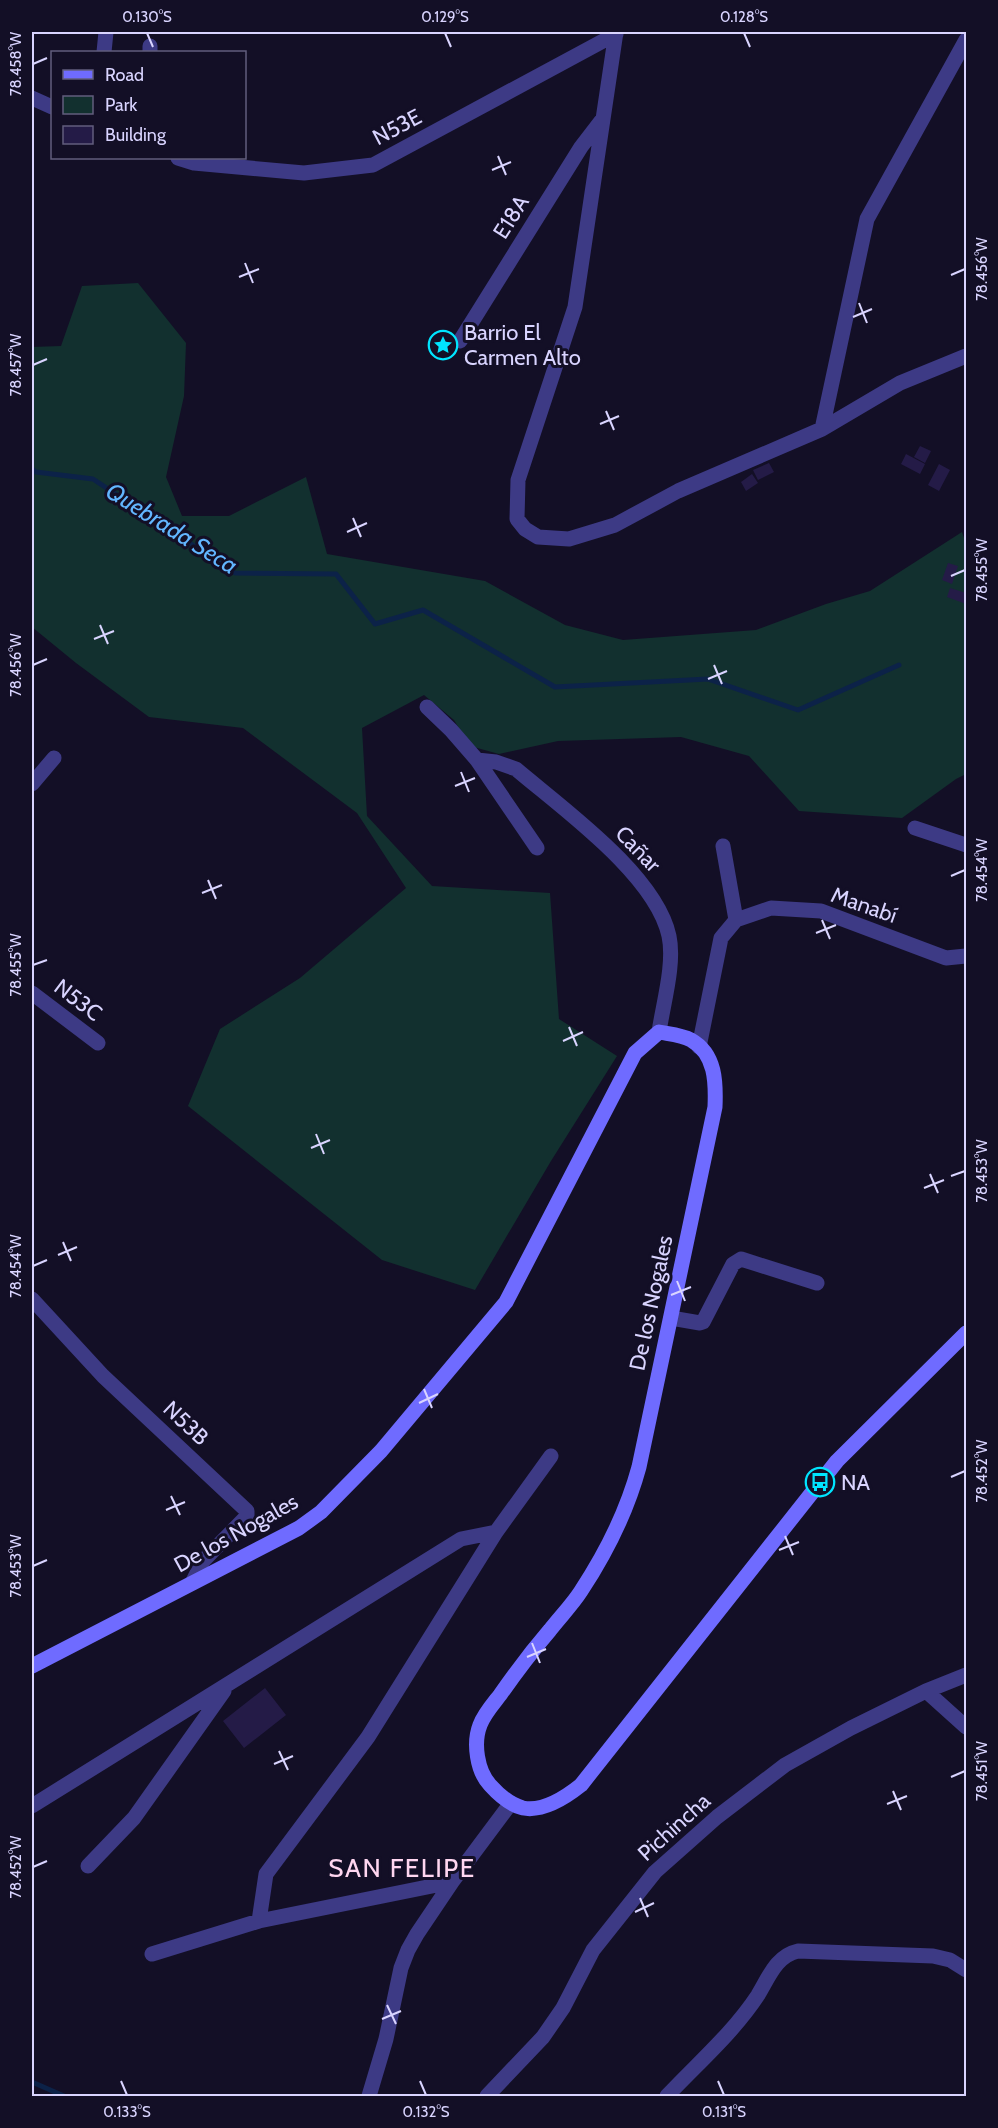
<svg xmlns="http://www.w3.org/2000/svg" width="998" height="2128" viewBox="0 0 998 2128" font-family="Cabin,sans-serif">
	<style>
		.green { fill: #12302f }
		.lines { fill: none; stroke-linecap: round; stroke-linejoin: round }
		.stream { stroke: #0c2248; stroke-width: 5 }
		.building { fill: #241b47 }
		.street { stroke: #3d3a85; stroke-width: 15 }
		.secondary { stroke: #6f6bff; stroke-width: 15 }
		.ticks { fill: none; stroke: #d9d4ff; stroke-width: 2 }
		.labels { text-anchor: middle; dominant-baseline: central; stroke-width: 6; stroke-linejoin: round; paint-order: stroke }
		.street-label { font-size: 22px; fill: #d9d4ff; stroke: #130f26 }
		.poi-label { font-size: 22px; fill: #d9d4ff; stroke: #130f26; text-anchor: start }
		.water-label { font-size: 24px; font-style: italic; fill: #62b6ff; stroke: #130f26 }
		.quarter-label { font-size: 26px; letter-spacing: 1.5px; fill: #ffd6f0; stroke: #130f26 }
		.neatline { fill: none; stroke: #d9d4ff; stroke-width: 2 }
		.ticks-label { font-size: 15px; text-anchor: middle; fill: #d9d4ff }
	</style>
	<rect width="100%" height="100%" fill="#130f26"/>
	<path class="green" d="M138,283L186,343L184,396L166,477L182,516H229L306,477L327,554L485,581L565,625L623,640L756,630L826,604L870,591L962,532L966,544V774L956,779L902,818L799,811L749,756L681,737L558,741L499,754L470,746L454,720L424,695L362,728L367,816L432,886L550,893L559,1019L617,1056L551,1161L475,1290L382,1260L188,1106L220,1029L300,978L406,888L357,813L243,728L149,717L76,663L32,627V347L61,346L82,286Z"/>
	<g class="lines">
		<path class="stream" d="M32,469L36,472L93,479L235,573L336,574L375,624L423,610L555,687L708,679L798,710L899,665
			M32,2082L64,2096"/>
	</g>
	<path class="building" d="M920,446L931,451L925,463L914,457Z
		M906,454L925,464L920,474L901,464Z
		M769,463L774,472L758,480L753,470Z
		M939,464L950,470L939,491L928,485Z
		M752,474L758,483L746,491L741,482Z
		M948,563L958,566L952,584L942,580Z
		M950,588L966,593V604L947,597Z
		M265,1688L286,1715L244,1748L223,1721Z"/>
	<g class="lines">
		<path class="street" d="M616,32L575,307L518,480L517,519L525,529L538,537L569,539L615,525L678,491L822,429L900,383L966,356
			M150,46V52
			M104,52L106,32
			M32,98L52,107
			M178,158L194,163L304,173L373,165L616,34
			M460,341L581,147L601,121
			M822,429L867,219L966,40
			M427,707L451,730L477,760L537,848
			M477,760L496,762L516,769C563,809 656,875 669,936C675,964 663,1004 659,1032
			M32,784L54,758
			M915,828L966,845
			M723,846L736,920
			M32,993L98,1043
			M699,1047L721,938L736,920L771,908L821,911L946,958L966,956
			M32,1299L103,1376L247,1511V1516L203,1561L192,1583
			M671,1318L700,1323L703,1322L733,1264L741,1259L817,1283
			M926,1691L966,1727
			M32,1806L461,1539L496,1532
			M88,1866L134,1818L224,1691
			M259,1921L266,1874L368,1737L496,1532L551,1456
			M152,1954L259,1921L452,1882
			M369,2096L386,2039L401,1968L408,1950L417,1934L452,1882L511,1803
			M487,2096L543,2037L563,2008L593,1950L655,1872L717,1817L785,1765L851,1728L926,1691L966,1675
			M667,2096C698,2063 733,2033 758,1995C769,1977 776,1956 798,1951L933,1956L950,1960L966,1970"/>
		<path class="secondary" d="M32,1666L299,1528L321,1512L381,1451L506,1302L635,1053L659,1032C669,1034 682,1035 691,1040C716,1054 716,1083 715,1107L639,1467C627,1511 606,1553 581,1591C572,1605 560,1617 550,1630C532,1651 516,1672 500,1695C493,1704 484,1714 480,1725C473,1743 477,1771 490,1785C499,1795 510,1805 523,1808C544,1812 566,1797 581,1785L837,1461L966,1333"/>
	</g>
	<path class="ticks" d="M147,33L153,47M445,33L451,47M744,33L750,47M33,64L47,58M498,156L506,175M492,170L511,162M245,263L253,283M951,275L965,269M239,277L259,269M859,303L867,323M853,317L872,309M33,365L47,359M606,411L614,430M600,424L619,416M353,518L361,537M347,532L367,523M951,576L965,570M100,625L108,644M94,639L114,631M33,665L47,659M714,665L722,684M708,679L727,671M461,772L469,792M455,786L475,778M951,876L965,870M208,880L216,899M202,893L222,885M822,920L830,939M816,933L836,925M33,965L47,960M569,1027L577,1046M563,1041L583,1032M316,1134L324,1154M311,1148L330,1140M930,1174L938,1193M951,1176L965,1171M924,1188L944,1180M63,1242L71,1261M58,1255L77,1247M33,1266L47,1260M677,1281L685,1301M671,1295L691,1287M424,1389L432,1408M419,1403L438,1394M951,1477L965,1471M171,1496L180,1515M166,1510L185,1502M785,1536L793,1555M779,1550L799,1542M33,1566L47,1560M532,1643L540,1663M527,1657L546,1649M279,1751L288,1770M274,1764L293,1756M951,1777L965,1771M893,1791L901,1810M887,1804L907,1796M33,1867L47,1861M640,1898L648,1917M635,1912L654,1903M387,2005L396,2024M382,2019L401,2011M121,2081L127,2095M420,2081L426,2095M718,2081L724,2095"/>
	<defs>
		<g id="sight-ring" transform="scale(1.5)"><circle r="9.5" fill="#130f26" stroke="#00e5ff" stroke-width="1.5"/><path d="M0-6L1.8-2.2L6-1.7L2.9 1.2L3.7 5.4L0 3.3L-3.7 5.4L-2.9 1.2L-6-1.7L-1.8-2.2Z" fill="#00e5ff"/></g>
		<g id="bus-ring" transform="scale(1.5)"><circle r="9.5" fill="#130f26" stroke="#00e5ff" stroke-width="1.5"/><path d="M-5-6H5V4H4V6H2V4H-2V6H-4V4H-5ZM-3.5-4V0h7V-4ZM-3.5 1.2v1.5H-2V1.2ZM2 1.2v1.5H3.5V1.2Z" fill="#00e5ff"/></g>
	</defs>
	<g fill-rule="evenodd">
		<use href="#sight-ring" x="443" y="345"/>
		<use href="#bus-ring" x="820" y="1482"/>
	</g>
	<g class="labels">
		<g class="street-label">
			<text transform="translate(397 127) rotate(-28)">N53E</text>
			<text transform="translate(511 217) rotate(-58)">E18A</text>
			<text transform="translate(638 849) rotate(46)">Cañar</text>
			<text transform="translate(864 905) rotate(19)">Manabí</text>
			<text transform="translate(78 1000) rotate(37)">N53C</text>
			<text transform="translate(651 1303) rotate(-78)">De los Nogales</text>
			<text transform="translate(186 1423) rotate(43)">N53B</text>
			<text transform="translate(236 1533) rotate(-29)">De los Nogales</text>
			<text transform="translate(674 1827) rotate(-42)">Pichincha</text>
		</g>
		<g class="poi-label">
			<text x="464" y="332">Barrio El<tspan x="464" dy="25">Carmen Alto</tspan></text>
			<text x="841" y="1482">NA</text>
		</g>
		<g class="water-label">
			<text transform="translate(172 528) rotate(32)">Quebrada Seca</text>
		</g>
		<g class="quarter-label">
			<text x="402" y="1868">SAN FELIPE</text>
		</g>
	</g>
	<rect width="998" height="2128" fill="none" stroke="#130f26" stroke-width="66"/>
	<rect x="51" y="51" width="195" height="108" fill="#130f26" stroke="#625e7d" stroke-width="1.5"/>
	<rect x="63" y="70" width="30" height="9" fill="#6f6bff" stroke="#625e7d" stroke-width="1.5"/>
	<text x="105" y="81" font-size="18" fill="#d9d4ff">Road</text>
	<rect x="63" y="96" width="30" height="18" fill="#12302f" stroke="#625e7d" stroke-width="1.5"/>
	<text x="105" y="111" font-size="18" fill="#d9d4ff">Park</text>
	<rect x="63" y="126" width="30" height="18" fill="#241b47" stroke="#625e7d" stroke-width="1.5"/>
	<text x="105" y="141" font-size="18" fill="#d9d4ff">Building</text>
	<rect x="33" y="33" width="932" height="2062" class="neatline"/>
	<g class="ticks-label">
		<text x="147" y="22">0.130°S</text>
		<text x="445" y="22">0.129°S</text>
		<text x="744" y="22">0.128°S</text>
		<text transform="translate(16 64) rotate(-90)" y="5">78.458°W</text>
		<text transform="translate(982 269) rotate(-90)" y="5">78.456°W</text>
		<text transform="translate(16 365) rotate(-90)" y="5">78.457°W</text>
		<text transform="translate(982 570) rotate(-90)" y="5">78.455°W</text>
		<text transform="translate(16 665) rotate(-90)" y="5">78.456°W</text>
		<text transform="translate(982 870) rotate(-90)" y="5">78.454°W</text>
		<text transform="translate(16 965) rotate(-90)" y="5">78.455°W</text>
		<text transform="translate(982 1171) rotate(-90)" y="5">78.453°W</text>
		<text transform="translate(16 1266) rotate(-90)" y="5">78.454°W</text>
		<text transform="translate(982 1471) rotate(-90)" y="5">78.452°W</text>
		<text transform="translate(16 1566) rotate(-90)" y="5">78.453°W</text>
		<text transform="translate(982 1771) rotate(-90)" y="5">78.451°W</text>
		<text transform="translate(16 1867) rotate(-90)" y="5">78.452°W</text>
		<text x="127" y="2117">0.133°S</text>
		<text x="426" y="2117">0.132°S</text>
		<text x="724" y="2117">0.131°S</text>
	</g>
</svg>
